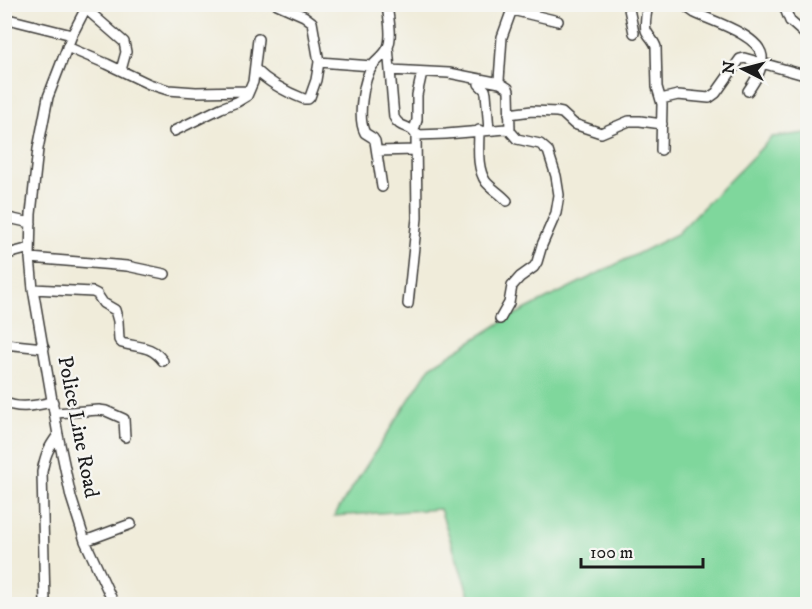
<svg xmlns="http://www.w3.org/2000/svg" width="812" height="609" viewBox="0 0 812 609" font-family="'IM FELL DW Pica',serif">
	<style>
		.green { fill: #7fd79c; stroke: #4e7a5c; stroke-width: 1.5 }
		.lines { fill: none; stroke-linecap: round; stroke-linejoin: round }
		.minor-casing { stroke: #3c3b38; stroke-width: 12 }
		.minor { stroke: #fff; stroke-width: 9 }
		.labels { text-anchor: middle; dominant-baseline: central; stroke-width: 4.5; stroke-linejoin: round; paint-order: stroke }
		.street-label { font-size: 21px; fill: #1c1c1c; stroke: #f6f6f2 }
	</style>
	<rect width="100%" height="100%" fill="#f6f6f2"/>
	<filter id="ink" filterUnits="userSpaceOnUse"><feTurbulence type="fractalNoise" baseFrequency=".0167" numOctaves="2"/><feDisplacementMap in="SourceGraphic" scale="12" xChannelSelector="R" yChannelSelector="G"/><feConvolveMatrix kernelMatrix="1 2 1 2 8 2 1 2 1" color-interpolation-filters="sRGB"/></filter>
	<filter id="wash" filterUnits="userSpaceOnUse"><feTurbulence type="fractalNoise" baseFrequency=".008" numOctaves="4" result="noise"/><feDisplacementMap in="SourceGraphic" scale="24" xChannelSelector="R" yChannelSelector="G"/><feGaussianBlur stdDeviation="1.35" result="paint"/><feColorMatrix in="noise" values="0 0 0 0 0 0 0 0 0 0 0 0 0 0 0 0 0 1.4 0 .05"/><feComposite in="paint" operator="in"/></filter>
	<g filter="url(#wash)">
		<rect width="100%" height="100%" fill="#f0ecda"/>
		<path class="green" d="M807,133V604H472L440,509L334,516L430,367L510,317L677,234L772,137Z"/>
	</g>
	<g filter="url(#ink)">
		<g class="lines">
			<g class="minor-casing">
				<path id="minor" d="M88,4L72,35L48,97L38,149L31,214L30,258L33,289L58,435L71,497L85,541L114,604
					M628,4L634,33
					M648,4C647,12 644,22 646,30C648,36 654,40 656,47L657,87L662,104L661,150
					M687,4L688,8L695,13C712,21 759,35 762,56C763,69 755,81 748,91
					M783,4L790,21L808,37
					M84,5L85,8L124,42L126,52L121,70
					M512,10L558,21
					M4,18L72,35
					M67,47L107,64L149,84L168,90L196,92L249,91
					M388,47L394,117C400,130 410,124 416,135L417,218L408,304
					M319,62L372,66
					M255,69C269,83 286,92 304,99H308L310,97L316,80L319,62L312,22L304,16L277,4
					M390,70L449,73L500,83
					M479,79V84L485,90L486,93L489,130
					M661,99L678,95L709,98L716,93L740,59L744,58L808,76
					M4,108L7,109
					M509,114L532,111L557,112L562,113L574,124L601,133L629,121H640L662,124
					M414,130L417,120V95L422,72
					M479,130C479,146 476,168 486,182C492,189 501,194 507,201
					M174,131L221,108L237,102L247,96L253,82L258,39
					M510,131L509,91L508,88L500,83L499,80L502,37L514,4
					M416,135L446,134L506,129L510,131L517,139L540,144L548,151L556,176L559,195L556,213L542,245L537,262L534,267L520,277L512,286L509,303L500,319
					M377,151L416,150
					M382,187L375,141L373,138L365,133C357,118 363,79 373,65C378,59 386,54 388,47C393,35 388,17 387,4
					M4,217L31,223
					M4,255L30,248
					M30,258L127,266L165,274
					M33,289L93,292L97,294L103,303L115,310L118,321L119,340L122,343C140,348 151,345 163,361
					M4,344L44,348
					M4,402C20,410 36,405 53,402
					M55,413L99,410L106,411L124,419L125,437
					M85,541L131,524
					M45,604L42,472C45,456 48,448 58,435"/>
			</g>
			<use href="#minor" class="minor"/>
		</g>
	</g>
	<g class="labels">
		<g class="street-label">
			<text transform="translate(78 427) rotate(79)">Police Line Road</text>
		</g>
	</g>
	<rect width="812" height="609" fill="none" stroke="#f6f6f2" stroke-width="24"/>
	<g transform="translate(743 69) rotate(276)" stroke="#f6f6f2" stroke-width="4.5" paint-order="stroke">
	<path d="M0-4.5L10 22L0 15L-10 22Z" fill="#1c1c1c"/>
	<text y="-9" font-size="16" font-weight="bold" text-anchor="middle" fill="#1c1c1c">N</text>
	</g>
	<path d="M581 558v9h122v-9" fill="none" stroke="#1c1c1c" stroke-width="3"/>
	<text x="590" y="558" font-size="18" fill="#1c1c1c" stroke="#f6f6f2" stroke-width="4.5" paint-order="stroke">100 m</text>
</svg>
